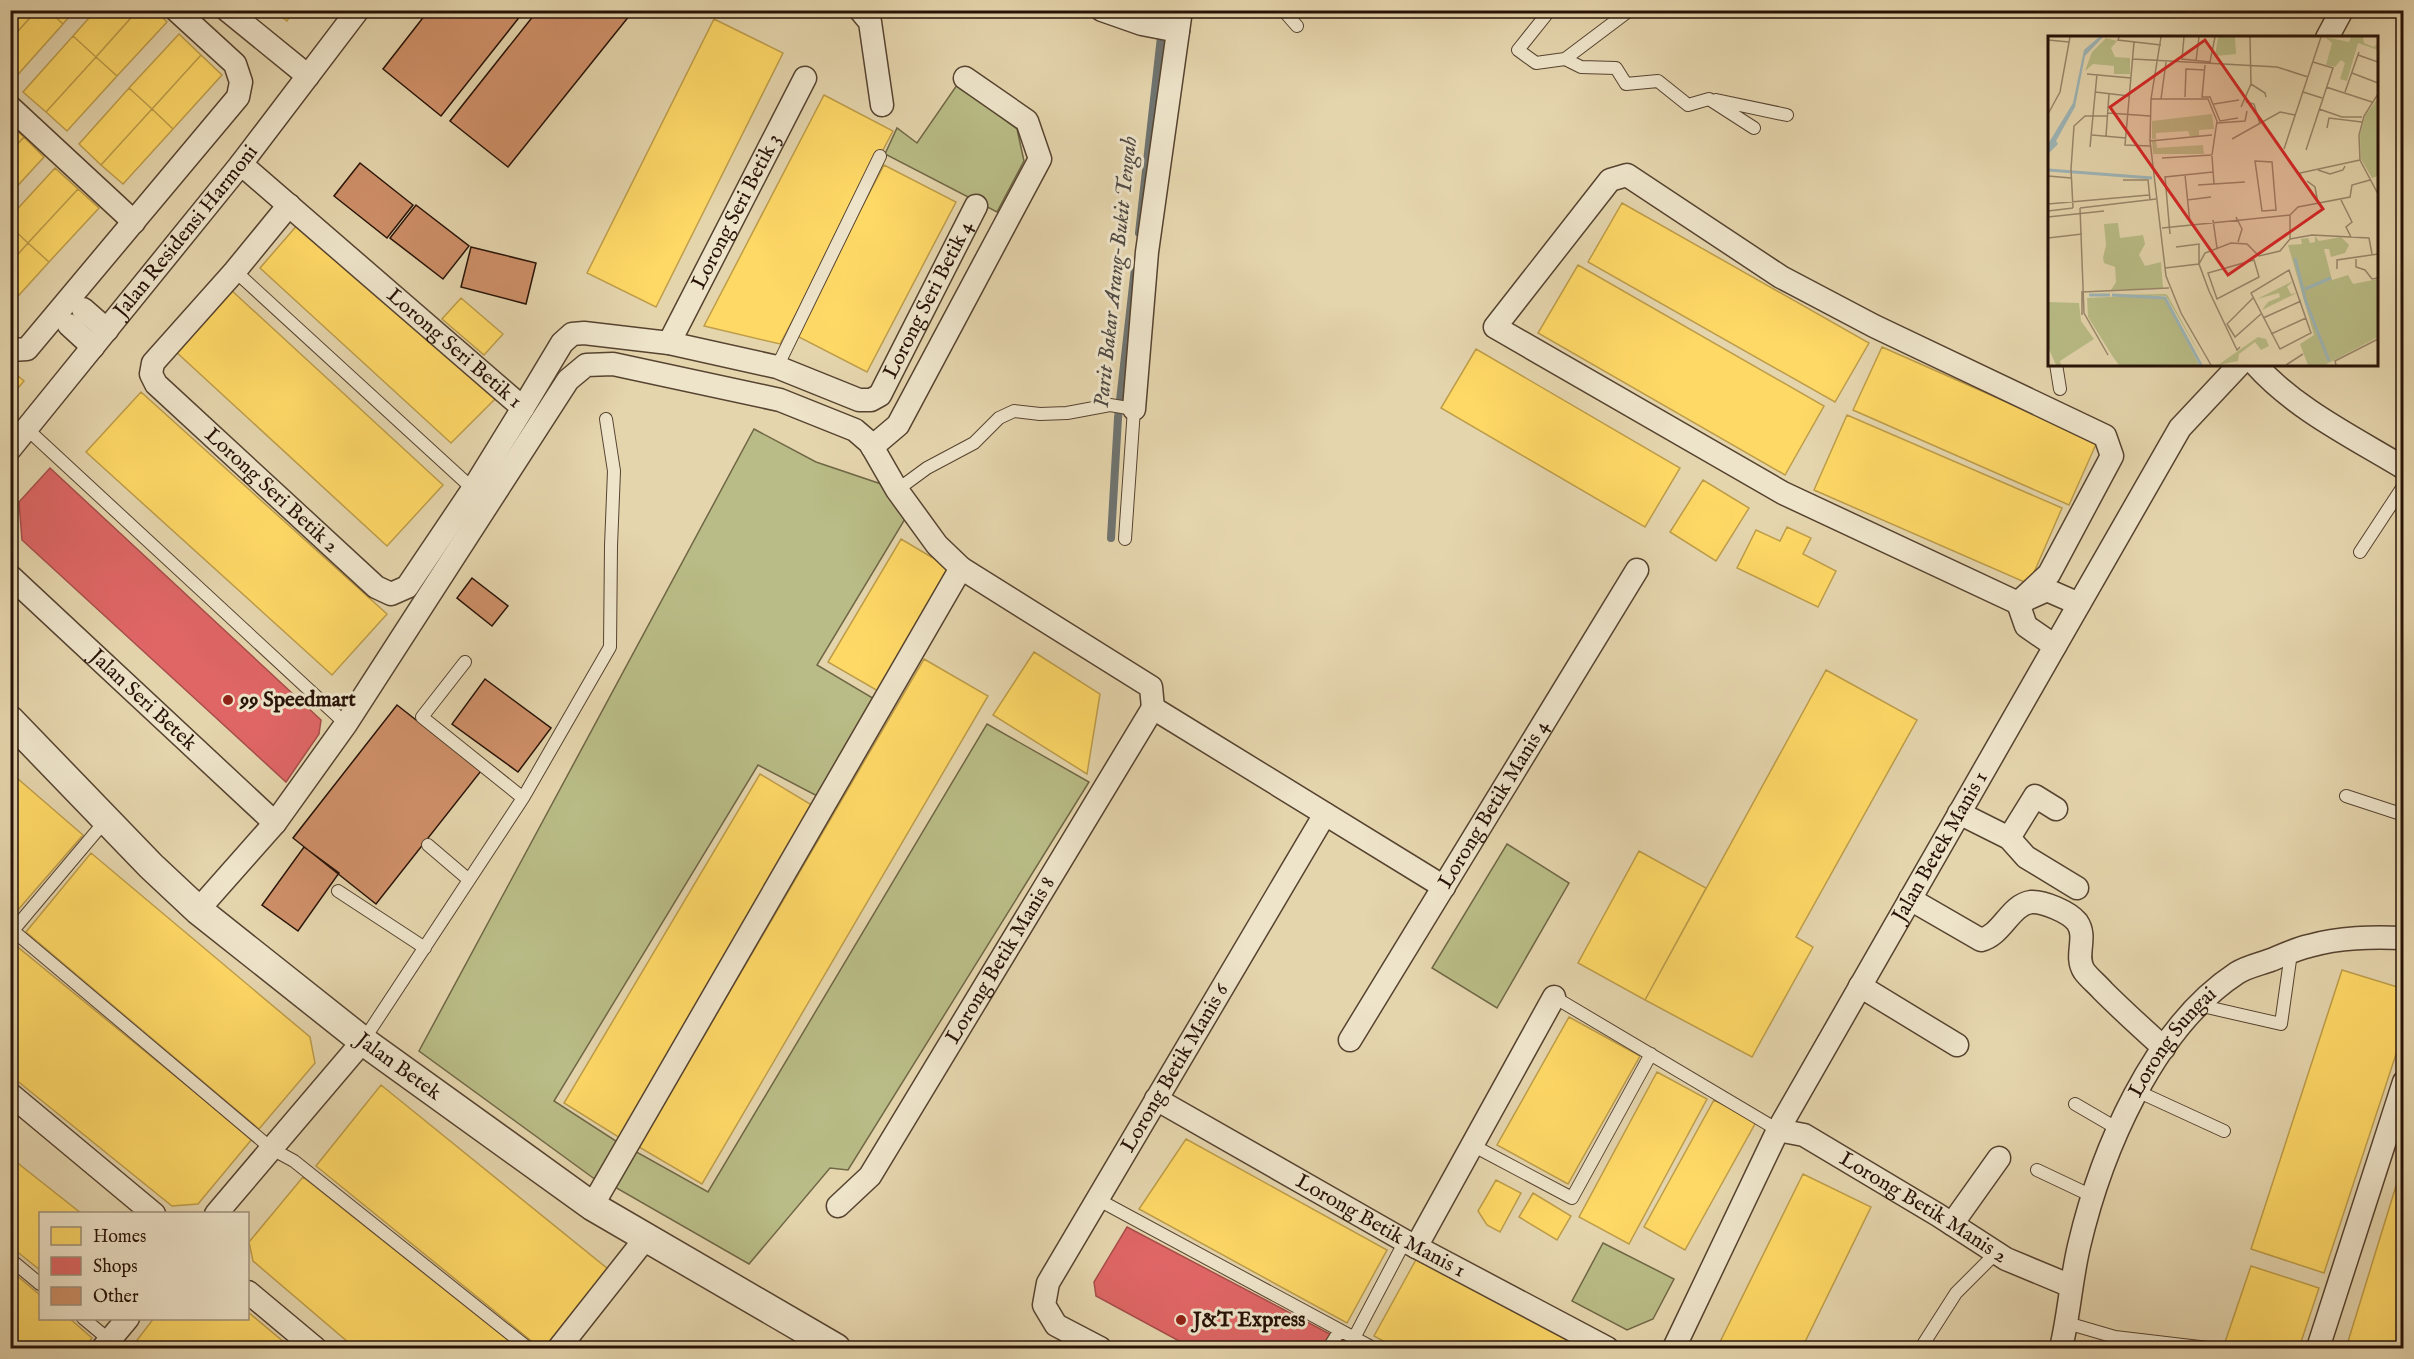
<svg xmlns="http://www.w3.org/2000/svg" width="2414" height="1359" viewBox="0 0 2414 1359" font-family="'IM FELL English',serif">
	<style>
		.green { fill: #b9bc86; stroke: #706746; stroke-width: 1.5 }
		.homes { fill: #ffd966; stroke: #be9d4a; stroke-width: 1.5 }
		.shops { fill: #e06666; stroke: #a84d4a; stroke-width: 1.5 }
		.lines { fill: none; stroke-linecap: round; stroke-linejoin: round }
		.stream { stroke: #6e7471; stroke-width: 8 }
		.building { fill: #cf9069; stroke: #271207; stroke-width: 1.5 }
		.service-casing { stroke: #564330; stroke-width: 14 }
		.minor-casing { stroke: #564330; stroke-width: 25 }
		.tertiary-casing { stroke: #564330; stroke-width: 31 }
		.service { stroke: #eee4ca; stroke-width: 12 }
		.minor { stroke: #eee4ca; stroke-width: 22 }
		.tertiary { stroke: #eee4ca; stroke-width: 28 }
		.poi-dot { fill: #8f2418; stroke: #eee4ca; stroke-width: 2 }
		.labels { text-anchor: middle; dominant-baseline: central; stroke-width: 6; stroke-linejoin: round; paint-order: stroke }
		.street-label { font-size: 21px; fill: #271207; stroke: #eee4ca }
		.poi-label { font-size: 21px; font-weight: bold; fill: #271207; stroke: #eee4ca; text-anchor: start }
		.water-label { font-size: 22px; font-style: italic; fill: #504b45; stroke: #eee4ca }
		.inset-river { fill: none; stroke: #9db5b7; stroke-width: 3 }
		.inset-road { fill: none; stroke: #99876b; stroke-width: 1.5 }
		.view { fill: #d62828; fill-opacity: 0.15; stroke: #d62828; stroke-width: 3 }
		.inset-edge { fill: none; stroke: #271207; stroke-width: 3 }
	</style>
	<rect width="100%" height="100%" fill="#e5d5ad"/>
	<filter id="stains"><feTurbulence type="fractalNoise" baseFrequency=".00333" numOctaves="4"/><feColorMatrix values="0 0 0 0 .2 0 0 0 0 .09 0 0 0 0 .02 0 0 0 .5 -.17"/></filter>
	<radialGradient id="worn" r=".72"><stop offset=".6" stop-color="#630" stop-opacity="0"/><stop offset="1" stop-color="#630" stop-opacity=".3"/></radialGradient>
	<path class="green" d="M957,85L1017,129L1024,161L997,212L885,154L897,128L917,143Z
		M754,429L816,462L890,487L908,514L817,665L876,700L821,798L758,765L554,1101L619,1143L596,1180L419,1051Z
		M987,724L1089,782L848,1170L830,1168L749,1264L613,1186L633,1150L708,1192Z
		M1507,844L1569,883L1497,1008L1432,968Z
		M1603,1243L1674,1279L1653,1319L1627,1330L1572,1301Z"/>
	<path class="homes" d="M10,10H37L10,40Z
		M37,10H48L63,24L13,80L10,78V40Z
		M48,10H75L63,24Z
		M96,10H138L96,57L73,36Z
		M138,10H155L167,22L117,76L96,57Z
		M273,10H294L287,21Z
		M714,19L783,53L656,307L587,273Z
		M179,34L201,55L152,109L129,88Z
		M73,36L96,57L46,112L23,92Z
		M201,55L222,75L173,129L152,109Z
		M96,57L117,76L67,131L46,112Z
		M129,88L152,109L101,165L79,144Z
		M824,95L893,131L780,344L704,326Z
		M152,109L173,129L123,184L101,165Z
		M10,125L24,137L10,152Z
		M24,137L44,157L10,194V152Z
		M884,165L956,202L867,372L795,335Z
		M55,168L78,189L28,243L10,226V217Z
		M78,189L99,208L49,262L28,243Z
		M1622,203L1869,343L1835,402L1588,262Z
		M299,223L495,399L451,443L260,268Z
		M10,226L28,243L10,263Z
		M28,243L49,262L10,305V263Z
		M1578,265L1824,406L1785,475L1538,333Z
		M230,289L443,485L387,546L174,350Z
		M461,298L503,334L484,355L442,319Z
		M1882,347L2097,442L2069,505L1853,410Z
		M1476,349L1680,468L1645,527L1441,408Z
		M11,370L24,381L11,396L10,371Z
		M141,392L387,614L332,675L86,452Z
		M1847,415L2062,508L2029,584L1814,490Z
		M1703,480L1749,508L1716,561L1670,532Z
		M1787,527L1811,538L1803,554L1836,571L1818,607L1737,568L1756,530L1780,541Z
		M901,539L950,568L878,691L828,662Z
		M1034,652L1100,694L1087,774L993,715Z
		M924,659L988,696L702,1184L639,1147Z
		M1826,670L1917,720L1796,937L1813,947L1752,1057L1645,1000Z
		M10,772L83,835L11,918H10Z
		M760,774L815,807L620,1138L564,1103Z
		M1639,851L1706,888L1645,1000L1578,963Z
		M91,853L310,1037L315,1063L259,1129L26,932Z
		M14,944L252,1139L198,1204L172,1206L10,1075V949Z
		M2342,970L2404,989V1030L2324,1273L2251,1249Z
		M1569,1017L1640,1056L1568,1184L1497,1145Z
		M1657,1072L1707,1099L1629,1244L1579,1217Z
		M381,1085L613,1273L552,1348H540L316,1166Z
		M1714,1100L1756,1122L1685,1250L1644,1227Z
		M1186,1139L1387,1250L1347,1323L1139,1209Z
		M10,1157L82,1214H40V1270L10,1246Z
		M2404,1160V1348H2346Z
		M1803,1174L1871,1207L1802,1348H1717Z
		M303,1177L518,1348H355L253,1261L249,1242Z
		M1496,1180L1521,1193L1500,1232L1487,1225L1478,1211Z
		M1533,1193L1571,1216L1557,1240L1519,1217Z
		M1418,1256L1581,1348H1396L1374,1336Z
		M2251,1266L2319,1288L2299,1348H2223Z
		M10,1270L40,1295V1318H69L92,1338L84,1348H10Z
		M248,1312L291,1348H131L154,1318H248Z"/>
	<path class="shops" d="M50,468L321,720L319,734L286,782L22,540L19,502Z
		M1127,1227L1330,1334L1321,1348H1192L1096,1296L1094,1282Z
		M1340,1339L1356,1348H1335Z"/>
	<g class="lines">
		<path class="stream" d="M1139,233L1164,10
			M1111,538L1118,418L1135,268"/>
	</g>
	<path class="building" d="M429,10H525L441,116L383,69Z
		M538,10H634L508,167L450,121Z
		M360,163L413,205L387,238L334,196Z
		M416,205L469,246L443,279L390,238Z
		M471,247L536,263L526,304L461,287Z
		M472,578L508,606L492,626L457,598Z
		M485,679L551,728L518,772L452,724Z
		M397,705L481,771L376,904L293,838Z
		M304,847L339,873L298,931L262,905Z"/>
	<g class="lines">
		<g class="service-casing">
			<path id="service" d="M1283,10L1297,26
				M1550,10L1518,50L1536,63L1565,59L1581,67L1616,68L1626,84L1658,81L1688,105L1709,99L1754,128
				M1565,59L1630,10
				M1716,100L1787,115
				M235,271L473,489
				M2056,364L2060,389
				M777,367L880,156
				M27,429L346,724
				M897,490L927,468L974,443L999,418L1014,411L1040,414L1067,413L1110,405L1134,409L1125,539
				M2360,552L2404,485
				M465,662L422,717L523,798
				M2346,796L2404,815
				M428,845L469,880
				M338,891L425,948
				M10,928L272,1149L294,1161L528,1348
				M10,934L106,820
				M1554,997L1778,1130
				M2198,1005L2281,1024L2291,953
				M363,1041L523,798L610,647L611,546L614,471L606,419
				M2137,1091L2224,1131
				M2075,1104L2118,1129
				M1472,1145L1572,1198L1651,1054
				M2037,1170L2092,1196
				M1097,1199L1373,1348
				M10,1259L40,1284
				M83,1318L119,1348
				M2067,1323L2115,1337L2208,1348
				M1354,1338L1405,1241
				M1924,1343L1956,1293L1996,1253
				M1329,1348L1340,1330"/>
		</g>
		<g class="minor-casing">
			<g id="minor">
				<path d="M227,10L308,76"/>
				<path d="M860,10L870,22L882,105"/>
				<path d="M1102,10L1142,24L1178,31"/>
				<path d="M2327,38L2342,10"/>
				<path d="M10,107L134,222"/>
				<path id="s1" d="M241,164L523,408L562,343L572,334L584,333L669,343L777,367L859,400H871L880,395L976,206"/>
				<path d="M1627,175L1781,277L1874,326L2105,436L2112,456L2049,574L2018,603L1783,493L1495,327L1610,180Z"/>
				<path id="s2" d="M289,205L235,271L153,363L151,374L156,384L376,587L391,594L407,587L473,489L523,408"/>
				<path d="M83,309L107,330"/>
				<path d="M69,325L93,347"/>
				<path id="s3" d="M669,343L805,78"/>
				<path d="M10,350L27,349L238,97L241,82L235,64L176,10"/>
				<path d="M2255,364C2295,409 2353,437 2404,468"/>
				<path d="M1134,409L1147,252L1181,10"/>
				<path d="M872,447L898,425L1040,159L1027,121L965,78"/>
				<path id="s4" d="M10,449L241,164L358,10"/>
				<path id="s5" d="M10,576L275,823"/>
				<path d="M2055,646L2026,626L2018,603L2047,590L2079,604"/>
				<path d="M1153,708L1444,887"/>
				<path d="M1959,813L2009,838L2026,857L2077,888"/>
				<path d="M2009,838L2035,796L2056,809"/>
				<path d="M1910,899L1981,940C2002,935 2010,905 2031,902C2043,901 2069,912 2077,922C2088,938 2074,955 2084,971C2089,978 2097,984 2103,991C2123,1011 2143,1029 2164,1048"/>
				<path d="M198,910L275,823L346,724L568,380L586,365L613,364L780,400L855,430L870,443L897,490L937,545L961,568L1151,687L1153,708"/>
				<path d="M1860,986L1957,1045"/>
				<path id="s6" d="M1350,1040L1637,570"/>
				<path d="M10,1094L154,1214"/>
				<path id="s7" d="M1156,1099L1405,1241L1607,1348"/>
				<path id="s8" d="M1778,1130L1804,1135L1938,1215L2006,1259L2071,1286"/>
				<path d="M592,1206L961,568"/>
				<path id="s9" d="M838,1206L870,1176L1153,708"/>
				<path d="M216,1214L363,1041"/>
				<path d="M1952,1224L1999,1158"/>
				<path d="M1416,1247L1554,997"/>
				<path d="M248,1292L315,1348"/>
				<path d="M103,1348L128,1318"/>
				<path d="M559,1348L645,1239"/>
				<path id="s10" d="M1100,1348L1056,1325L1044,1305L1048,1283L1325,814"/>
				<path id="s11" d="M1674,1348L1778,1130L2180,428L2240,364"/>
				<path id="s12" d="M2061,1348C2069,1315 2071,1280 2079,1246C2101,1152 2153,1028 2237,973C2246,967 2260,964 2271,960C2283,955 2296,949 2309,946C2340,937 2372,937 2404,938"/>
				<path d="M2318,1348L2404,1082"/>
			</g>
		</g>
		<g class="tertiary-casing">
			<g id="tertiary">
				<path id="s13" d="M10,720L151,866L198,910L363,1041L592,1206L836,1348"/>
			</g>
		</g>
		<use href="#service" class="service"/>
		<use href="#minor" class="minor"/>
		<use href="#tertiary" class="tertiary"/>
	</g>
	<g class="poi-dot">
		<circle cx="228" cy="700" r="6"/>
		<circle cx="1181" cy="1320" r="6"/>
	</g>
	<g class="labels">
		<g class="street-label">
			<text stroke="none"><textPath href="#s3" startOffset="148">Lorong Seri Betik 3</textPath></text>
			<text stroke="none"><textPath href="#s4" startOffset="280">Jalan Residensi Harmoni</textPath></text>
			<text stroke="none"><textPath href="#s1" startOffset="888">Lorong Seri Betik 4</textPath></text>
			<text stroke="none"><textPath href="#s1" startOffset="282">Lorong Seri Betik 1</textPath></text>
			<text stroke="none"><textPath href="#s2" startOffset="388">Lorong Seri Betik 2</textPath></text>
			<text stroke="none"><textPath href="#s5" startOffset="182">Jalan Seri Betek</textPath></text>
			<text stroke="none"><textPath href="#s6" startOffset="276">Lorong Betik Manis 4</textPath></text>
			<text stroke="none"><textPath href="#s11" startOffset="568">Jalan Betek Manis 1</textPath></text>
			<text stroke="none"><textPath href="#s9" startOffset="296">Lorong Betik Manis 8</textPath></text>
			<text stroke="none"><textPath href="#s12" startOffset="330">Lorong Sungai</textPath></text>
			<text stroke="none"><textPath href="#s13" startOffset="522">Jalan Betek</textPath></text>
			<text stroke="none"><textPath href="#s10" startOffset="345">Lorong Betik Manis 6</textPath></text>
			<text stroke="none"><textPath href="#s8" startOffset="166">Lorong Betik Manis 2</textPath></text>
			<text stroke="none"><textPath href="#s7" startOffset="258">Lorong Betik Manis 1</textPath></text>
		</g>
		<g class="poi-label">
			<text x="240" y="700">99 Speedmart</text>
			<text x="1193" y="1320">J&amp;T Express</text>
		</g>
		<g class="water-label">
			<text transform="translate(1116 272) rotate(-84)">Parit Bakar Arang-Bukit Tengah</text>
		</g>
	</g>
	<g transform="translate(2048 36)">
		<rect width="330" height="330" fill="#e5d5ad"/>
		<path d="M170,1H187L188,18L167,20ZM277,1L301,6L303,1H315L316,7L326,11L330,7V14L310,7L299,45L292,43L297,27L293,24L287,31L278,29L284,7ZM58,2L69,5L63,12L67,21L82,22V38H66V30L45,28L37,35L44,16ZM330,62V140L324,142L313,123L312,99L317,80ZM164,78L166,93L151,94V100H142L140,95L108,97V103H104V85ZM104,105H108L109,112L155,109L156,118H105ZM70,187L72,202L95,199L97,208L91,219L97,230L113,226L115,252L63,254L68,246L67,231L56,227L55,222L58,209L56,188ZM267,200L271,205L293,201L301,209L297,217L283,221L281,213H276L284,244L300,239L305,248L330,243V301L277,329H260L252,308L266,299L240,209L254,208L253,203L260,202L262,207L267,206ZM245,245L239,251L243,258L249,257L214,274L220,266L232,261L231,257L209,263ZM118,258L120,260L158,329L118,260L64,259ZM101,259L117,263L151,329H71L65,321L40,281L39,262ZM0,266L31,267L33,285L46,303L12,325L13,329H8L0,311ZM210,301L218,303L221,310L213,314L207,306L191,318L190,325L170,329Z" fill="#b9bc86"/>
		<path d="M51,1H55L37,20L27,71L8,105L10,108L0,118V108L25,67L36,14Z" fill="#9db5b7"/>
		<path class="inset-river" d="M0,134L104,142M247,222L258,266L281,325M257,253L283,242M41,259H62M64,259L117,262L153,329"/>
		<path class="inset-road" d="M71,1L70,4L113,9M113,1L103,63L102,105L118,240L133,277L163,329M136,1L134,23L162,26L167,1M0,4L21,6M86,6L77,109L102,110M310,19L330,26M85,23L229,31L260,41M148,25L151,1M157,29L154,61H162L172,85L190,82M304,37L330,47M39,38L83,42M203,48L217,57L218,61M278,51L324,66M47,56L81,60M255,56L274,62M297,56L311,16M330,58L316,80L311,99L312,124L330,158M137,61L138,33L157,34M103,63H160L169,85L164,119M113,63L118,26M198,66L206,68L212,88M166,68L191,64M193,71L203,48L202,1M271,73L294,81H314M60,77L102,80M0,78L12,56L22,1M169,87L197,85L199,75M279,92L281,82L314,86M44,99L78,102M58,100L61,58M184,103L232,76L247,79M102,105L164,99M42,111L49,38M236,113L273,1M258,114L285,32L265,26M164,120L166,148M114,122L164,119M207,125L224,126L228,174L214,175ZM270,134L282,138L295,134L297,130M137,139L142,187M0,140L23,142M253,140L252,137L312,124M75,144H100L102,164M259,145L267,151L270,168M150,149L197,146M139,164L163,161M293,164L304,186L298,191L303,201M0,168L101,159M25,172L23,133L26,90L37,80H59M32,172L36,277L60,319M32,172L108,163M0,175L25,172M0,181L56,175M188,181L194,193L190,206M165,184L169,212M114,192L242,179M122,198L117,141L165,136M0,202L34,198M242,203L264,199L321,202L324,218M128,211L151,208V228L161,255L189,314L192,311M308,223V231L317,234L324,243L330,242M206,224L211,241L169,263L160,237ZM151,228L157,217L183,207L199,208L211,220L232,215L242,203V179L250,171L302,161L304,149L322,144M117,232L151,228M289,233V224L330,218M241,234L263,297L232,313L203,257ZM34,255V279M34,256L121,252M205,262L179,288L187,301L213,278M215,282L253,265M223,298L258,282M238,329L255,318M288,329L287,325L330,303"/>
		<path class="view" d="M157,4L275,173L180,239L62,71Z"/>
		<rect width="330" height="330" class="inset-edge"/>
	</g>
	<rect width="2414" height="1359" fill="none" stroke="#e5d5ad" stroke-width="36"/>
	<rect x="12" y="12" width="2390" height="1335" fill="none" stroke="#271207" stroke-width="3"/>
	<rect x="18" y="18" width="2378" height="1323" fill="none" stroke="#271207" stroke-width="1.5"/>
	<rect x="39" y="1212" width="210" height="108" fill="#eee4ca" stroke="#9e907c" stroke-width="1.5"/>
	<rect x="51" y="1227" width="30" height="18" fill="#ffd966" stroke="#9e907c" stroke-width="1.5"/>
	<text x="93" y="1242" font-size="18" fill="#271207">Homes</text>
	<rect x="51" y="1257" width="30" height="18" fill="#e06666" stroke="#9e907c" stroke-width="1.5"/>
	<text x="93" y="1272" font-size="18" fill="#271207">Shops</text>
	<rect x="51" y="1287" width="30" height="18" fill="#cf9069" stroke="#9e907c" stroke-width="1.5"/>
	<text x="93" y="1302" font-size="18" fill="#271207">Other</text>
	<rect width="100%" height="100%" filter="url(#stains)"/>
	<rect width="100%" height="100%" fill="url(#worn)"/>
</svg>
